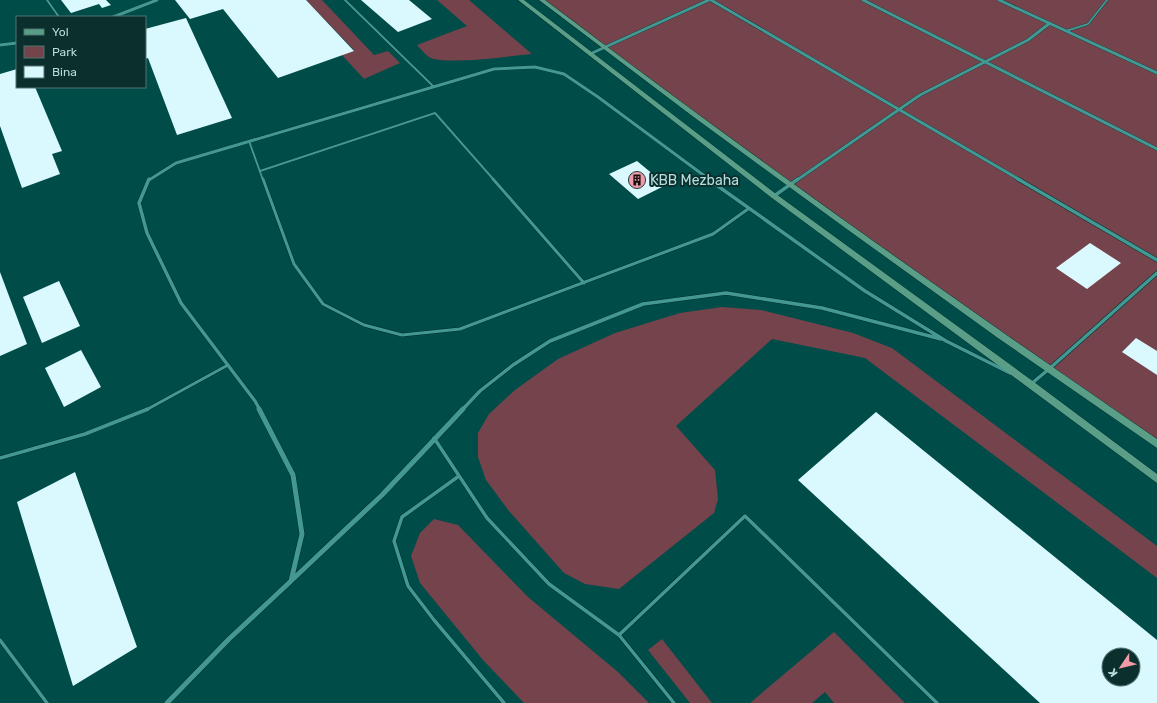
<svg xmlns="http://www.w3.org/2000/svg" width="1157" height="703" viewBox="0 0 1157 703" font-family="Rubik,sans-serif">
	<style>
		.green { fill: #75434b }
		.building { fill: #daf9fe; fill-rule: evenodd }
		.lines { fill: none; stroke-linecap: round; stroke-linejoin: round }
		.lane-far2-casing { stroke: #00302d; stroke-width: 2.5 }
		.lane-far1-casing { stroke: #00302d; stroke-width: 4 }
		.lane-casing { stroke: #00302d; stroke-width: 4.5 }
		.street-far2-casing { stroke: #00302d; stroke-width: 3.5 }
		.street-far1-casing { stroke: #00302d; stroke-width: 4.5 }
		.street-casing { stroke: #00302d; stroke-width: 6 }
		.secondary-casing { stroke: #00302d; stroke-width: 1 }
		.lane-far2 { stroke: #439893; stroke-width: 2 }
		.lane-far1 { stroke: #439893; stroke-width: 3 }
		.lane { stroke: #439893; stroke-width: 3.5 }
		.street-far2 { stroke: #439893; stroke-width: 3 }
		.street-far1 { stroke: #439893; stroke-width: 3.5 }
		.street { stroke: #439893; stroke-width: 5 }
		.secondary { fill: #5a9e88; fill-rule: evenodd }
		.labels { text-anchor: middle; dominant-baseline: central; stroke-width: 4; stroke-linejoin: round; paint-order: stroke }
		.poi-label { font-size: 14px; fill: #b6ddda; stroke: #0a2f2d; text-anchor: start }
	</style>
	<rect width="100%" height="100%" fill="#004c49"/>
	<path class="green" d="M306,0H322L374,55L388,51L400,63L364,79L342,55L354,50Z
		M437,0H469L532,54C510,56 449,65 431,58C426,56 421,49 417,45L467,26Z
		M545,0H1157V442L1049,369L603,47Z
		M722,307L761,310L853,333L892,348L1157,546V578L865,358L772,339L676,426L715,470L718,499L714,513L619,589L585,584L564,573L509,511L486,480L478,457V433L489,414L515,390L558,359L615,333L680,313Z
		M434,519L458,525L528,597L618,672L649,703H524L483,660L420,583L411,556L420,533Z
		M834,632L905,703H834L825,692L812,703H750Z
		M662,639L712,703H690L648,650Z"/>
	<path class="building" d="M61,0H106L111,5L102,8L99,4L71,13Z
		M175,0H306L354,51L278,78L223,9L190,19Z
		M361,0H409L432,19L398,32Z
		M186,18L232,118L177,135L148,58L145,59V29Z
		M17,69V87H35L62,151L52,154L60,174L22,188L0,126V74Z
		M637,161L666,185L638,199L609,174Z
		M1090,243L1121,263L1087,289L1056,268Z
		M0,272L27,344L0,356Z
		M59,281L80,326L42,343L23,297Z
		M1136,338L1157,351V375L1122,352Z
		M81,350L101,387L64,407L45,368Z
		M876,412L1157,640V703H1040L798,480ZM1109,655H1133V679H1109Z
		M75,472L137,647L73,686L17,502Z"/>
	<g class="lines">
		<g class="lane-far2-casing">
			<path id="lane-far2" d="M47,0L59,17
				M345,0L434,87
				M1066,31L1088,24L1107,0
				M249,141L263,180
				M260,171L435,113L494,180"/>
		</g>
		<g class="lane-far1-casing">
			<path id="lane-far1" d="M263,179L294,264L323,304L364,325L402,335L460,329L713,234L748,209
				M493,179L584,283
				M146,410L228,365"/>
		</g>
		<g class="lane-casing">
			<path id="lane" d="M434,438L487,518L549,584L619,635L745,516L937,703
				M0,458L85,434L148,409
				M459,476L402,517L394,541L408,586L434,620L504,703
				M619,635L674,703
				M0,640L47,703"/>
		</g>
		<g class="street-far2-casing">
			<path id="street-far2" d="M711,0L1020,180
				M863,0L1157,149
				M999,0L1157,73
				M113,17L157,0
				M0,45L17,43
				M590,54L709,0
				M149,180L176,163L494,69L535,67L564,74L598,97L710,180
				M797,180L920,95L1028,40L1050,23"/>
		</g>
		<g class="street-far1-casing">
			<path id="street-far1" d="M149,179L139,203L147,233L181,303L255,401L260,410
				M708,179L865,291L946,341L1010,373
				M1018,179L1157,260
				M774,196L798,179
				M1030,383L1031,384L1049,369L1157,273
				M462,410L480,391L513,365L550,341L643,304L726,293L822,308L941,339"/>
		</g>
		<g class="street-casing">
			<path id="street" d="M292,580L382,495L463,409
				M167,703L229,639L291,581L302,534L293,475L259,409"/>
		</g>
		<g class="secondary-casing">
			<path id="secondary" d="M518,0H524L776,194L1034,382L1157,474V483L772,198Z
				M539,0H545C745,152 950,297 1157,439V448L998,338L844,227L691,115Z"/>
		</g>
		<use href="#lane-far2" class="lane-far2"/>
		<use href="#lane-far1" class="lane-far1"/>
		<use href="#lane" class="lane"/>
		<use href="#street-far2" class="street-far2"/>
		<use href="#street-far1" class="street-far1"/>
		<use href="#street" class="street"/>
		<use href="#secondary" class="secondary"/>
	</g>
	<defs>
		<g id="building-disc" transform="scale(0.9)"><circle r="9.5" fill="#f39aa8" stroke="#0a2f2d"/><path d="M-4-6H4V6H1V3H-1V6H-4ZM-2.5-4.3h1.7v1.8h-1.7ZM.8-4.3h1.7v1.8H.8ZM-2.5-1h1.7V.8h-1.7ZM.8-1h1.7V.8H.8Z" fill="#111"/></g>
	</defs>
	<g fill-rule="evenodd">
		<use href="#building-disc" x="637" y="180"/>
	</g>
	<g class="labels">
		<g class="poi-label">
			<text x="650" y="180">KBB Mezbaha</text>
		</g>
	</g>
	<rect x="16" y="16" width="130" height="72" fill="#0a2f2d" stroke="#4f7572"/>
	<rect x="24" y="29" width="20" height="6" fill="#5a9e88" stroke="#4f7572"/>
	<text x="52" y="36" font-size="12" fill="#b6ddda">Yol</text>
	<rect x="24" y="46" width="20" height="12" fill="#75434b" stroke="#4f7572"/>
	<text x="52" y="56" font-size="12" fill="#b6ddda">Park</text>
	<rect x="24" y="66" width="20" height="12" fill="#daf9fe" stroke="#4f7572"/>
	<text x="52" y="76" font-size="12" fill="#b6ddda">Bina</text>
	<g transform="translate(1121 667) rotate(235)"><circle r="19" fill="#0a2f2d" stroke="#4f7572"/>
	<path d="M0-3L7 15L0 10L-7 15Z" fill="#f39aa8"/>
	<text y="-6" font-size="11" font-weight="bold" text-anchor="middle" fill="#b6ddda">K</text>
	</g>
</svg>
